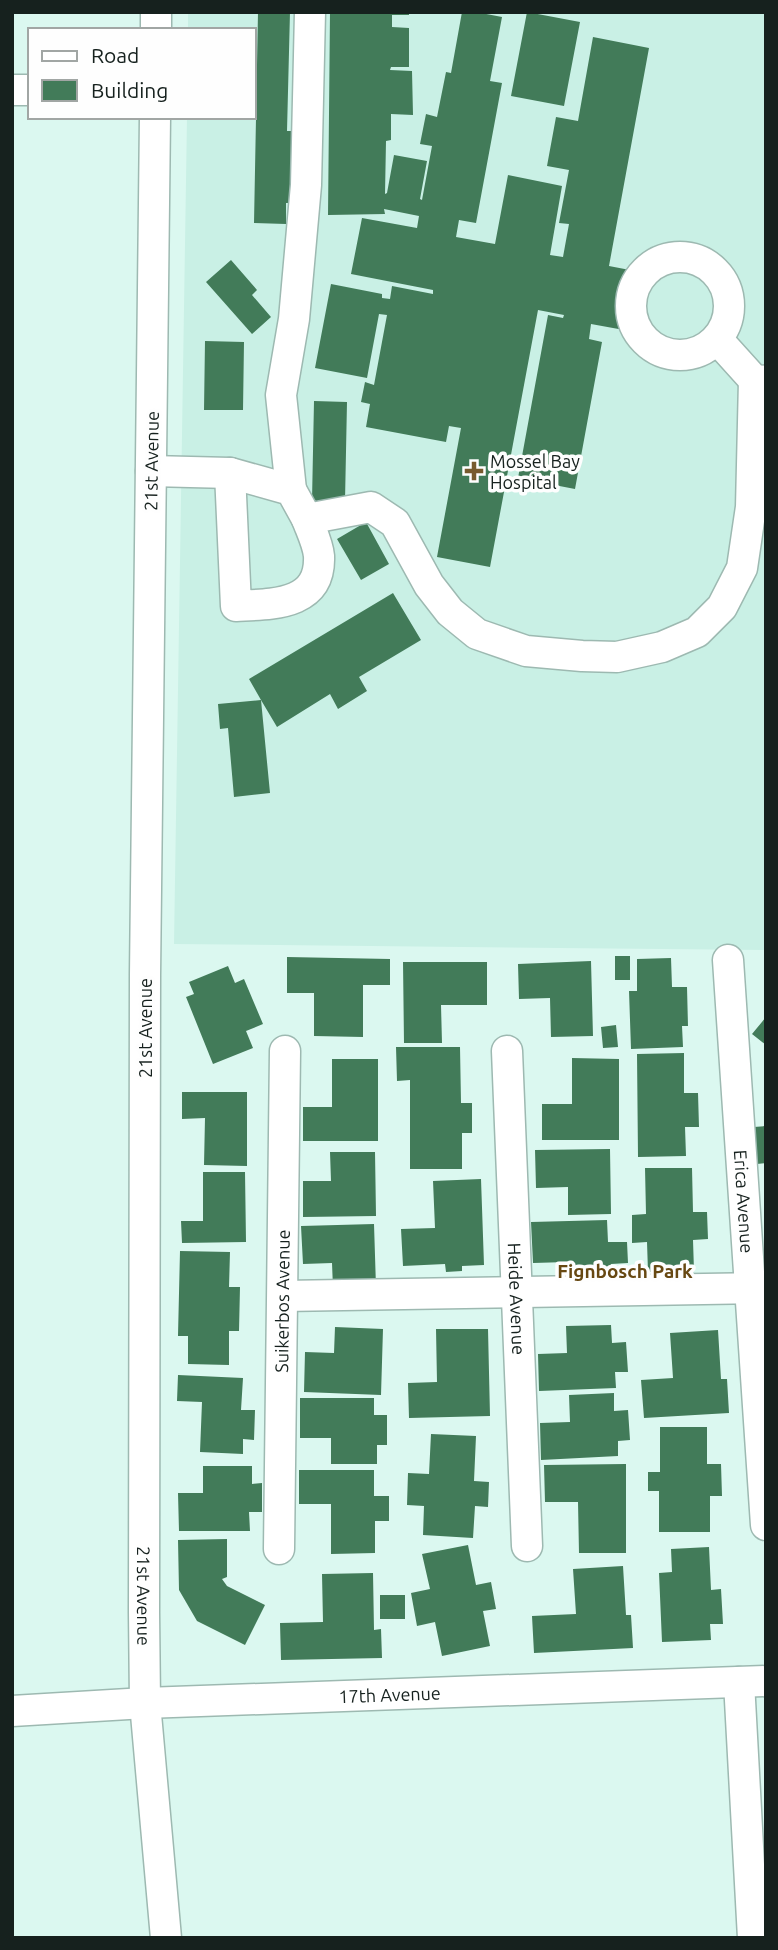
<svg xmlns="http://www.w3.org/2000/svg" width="778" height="1950" viewBox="0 0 778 1950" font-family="Ubuntu,sans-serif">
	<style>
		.built { fill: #c9f0e5 }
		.building { fill: #427b59 }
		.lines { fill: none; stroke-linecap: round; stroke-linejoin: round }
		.minor-casing { stroke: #9db9b1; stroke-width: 33 }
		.minor { stroke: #fff; stroke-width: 30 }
		.poi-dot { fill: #785a2e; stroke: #fefefe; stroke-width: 2.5 }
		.labels { text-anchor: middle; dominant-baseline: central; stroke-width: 7; stroke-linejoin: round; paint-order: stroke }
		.street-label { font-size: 18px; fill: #16211e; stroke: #fefefe }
		.poi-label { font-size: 18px; fill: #16211e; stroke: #fefefe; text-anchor: start }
		.neighbourhood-label { font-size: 19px; font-weight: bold; fill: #674812; stroke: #fefefe }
	</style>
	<rect width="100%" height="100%" fill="#dbf8f0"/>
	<path class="built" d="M188,12H766V950L174,944L187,117H254V30H188Z"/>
	<path class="building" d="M258,12H290L287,131H296L294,203H286V224L254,223Z
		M330,12H409V15H392V27L409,28V67H391L390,70L412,71L413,115L391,114V140L386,141L385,194L387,193L394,155L427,161L420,199L422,200L432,146L420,144L426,114L437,117L446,72L451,73L462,12H476L502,17L490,81L502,83L476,223L459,220L456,237L495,244L508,175L562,186L550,255L563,257L569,224L559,223L569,170L547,166L556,117L578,121L593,37L649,48L609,266L635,271L624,330L591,324L589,339L602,342L575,489L518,478L548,315L563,318L564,315L538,310L490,567L437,557L461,428L449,426L446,442L366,427L370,404L361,402L365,382L374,385L387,315L379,314L367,378L315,368L331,284L382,294V298L390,299L392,286L433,294V290L351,274L362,218L417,228L419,216L384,209L385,214L328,215Z
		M527,12L580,22L564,106L511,96Z
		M231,260L257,290L252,295L271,317L252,334L206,282Z
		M205,341L244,342L243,410H204Z
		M314,401L347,402L345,501H312Z
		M366,522L389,564L361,580L337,539Z
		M393,593L421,640L359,677L367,691L338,709L330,694L277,727L261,700L270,793L234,797L228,728L220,729L218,704L261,700L249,679Z
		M615,956H630V980H615Z
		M287,957L390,959V985H363V1037L314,1036V993H287Z
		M671,958L672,987H687L688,1026H682L683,1047L631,1049L629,991H637V959Z
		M591,961L593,1036L551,1037L550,998L519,999L518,964Z
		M403,962H487V1005H441L442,1043H404Z
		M228,966L235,983L244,979L263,1024L246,1031L253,1048L213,1064L186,997L194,994L189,982Z
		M766,1017V1045L752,1034Z
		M616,1025L618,1047L603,1048L601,1027Z
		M396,1047H460L461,1103H472V1133H462V1169H410V1080L397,1081Z
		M684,1053V1093H698L699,1127H685L686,1156L638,1157L637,1054Z
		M572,1058L619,1059V1140H542V1104H572Z
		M332,1059H378V1141H303V1107H332Z
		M182,1092H247V1166L204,1165L205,1118L182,1119Z
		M766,1126V1163L757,1164L754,1127Z
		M610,1149L611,1214L568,1215V1187L536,1188L535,1150Z
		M330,1152H375L376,1216L303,1217V1181H331Z
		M645,1168H692L693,1212H707L708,1239L693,1240L694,1271L648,1272L647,1242L632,1243V1215L646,1214Z
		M203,1172H245L246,1242L182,1243L181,1221H203Z
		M481,1179L484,1265L462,1266V1271L446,1272L445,1264L403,1266L401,1229L435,1228L433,1181Z
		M607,1220L608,1242H627L628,1263L611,1264L612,1283L568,1284L567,1262L533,1263L531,1222Z
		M374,1224L376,1287L333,1288L332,1263L303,1264L301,1226Z
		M180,1251L230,1252L229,1287H240L239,1331H229V1365L188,1364V1336H178Z
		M611,1325L612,1343L626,1342L628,1372H615L616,1388L539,1391L538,1354L567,1353L566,1326Z
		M335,1327L383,1329L381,1395L304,1392L305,1352L334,1353Z
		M436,1329H488L490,1416L409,1418L408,1383L437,1382Z
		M718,1330L721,1379H727L729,1413L644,1418L641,1380L673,1378L670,1333Z
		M178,1375L243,1378L241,1410H255L254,1440L243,1439V1454L200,1452L202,1402L177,1401Z
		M614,1393V1411L628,1410L630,1440L618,1441V1456L541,1460L540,1423L570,1422L569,1395Z
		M300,1398H374V1415H387V1445H377V1464H331V1438H300Z
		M660,1427H707V1464H721L722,1496H710V1532H659V1491H648V1472H660Z
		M431,1434L476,1436L474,1481L489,1482L488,1507L475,1506L473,1538L423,1535L424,1506L407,1505L408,1473L429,1474Z
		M626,1464V1553H579L578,1502H545L544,1465Z
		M203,1466H252V1484L262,1483V1512H249L250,1531H179L178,1493H203Z
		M299,1470H374V1496H389V1521H375V1553L331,1554V1504H299Z
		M227,1539V1577L222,1579L227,1586L265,1605L245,1645L197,1621L179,1590L178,1540Z
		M468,1545L476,1585L491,1582L496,1609L483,1611L490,1646L442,1656L435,1622L417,1626L411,1593L430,1589L422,1554Z
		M709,1547L711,1590L721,1589L723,1624H710L711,1640L662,1642L659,1573L672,1572L671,1549Z
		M623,1566L626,1615H631L633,1648L534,1653L532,1616L576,1614L573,1569Z
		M373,1573L374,1630L381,1629L382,1658L281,1660L280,1623L323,1622L322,1574Z
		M380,1595H405V1619H380Z"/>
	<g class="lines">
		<g class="minor-casing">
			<g id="minor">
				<path d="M156,30V12"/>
				<path d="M12,90H30"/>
				<path id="s1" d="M155,117L145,975L144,1612L145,1703L166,1938"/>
				<circle cx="680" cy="306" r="49"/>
				<path d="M717,339L754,380L766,381"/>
				<path d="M151,471L230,473L291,490L307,519L371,507L395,523L429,585L450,612L477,634L526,651L582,656L617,657L662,647L697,632L722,607L742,568L751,507L754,380"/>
				<path d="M230,473L236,606C272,604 321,606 319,556C318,544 311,530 307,519"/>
				<path d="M291,490L281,395L294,319L306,185L310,12"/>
				<path id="s2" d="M728,960L766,1525"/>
				<path id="s3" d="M507,1051L527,1546"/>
				<path d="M283,1296L766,1288"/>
				<path id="s4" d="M279,1549L285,1051"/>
				<path d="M739,1682L753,1938"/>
				<path id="s5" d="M12,1711L145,1703L766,1681"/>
			</g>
		</g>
		<use href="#minor" class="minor"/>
	</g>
	<path class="poi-dot" d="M470.5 460.5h7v7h7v7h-7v7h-7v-7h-7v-7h7z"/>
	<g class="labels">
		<g class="street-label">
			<text transform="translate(151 461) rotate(-89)">21st Avenue</text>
			<text transform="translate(145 1028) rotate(-90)">21st Avenue</text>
			<text stroke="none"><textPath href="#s2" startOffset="242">Erica Avenue</textPath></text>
			<text stroke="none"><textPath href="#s3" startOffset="248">Heide Avenue</textPath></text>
			<text stroke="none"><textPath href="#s4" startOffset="248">Suikerbos Avenue</textPath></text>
			<text stroke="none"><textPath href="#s1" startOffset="1479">21st Avenue</textPath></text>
			<text stroke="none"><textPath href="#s5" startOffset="378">17th Avenue</textPath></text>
		</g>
		<g class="poi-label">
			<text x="490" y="461">Mossel Bay<tspan x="490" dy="21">Hospital</tspan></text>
		</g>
		<g class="neighbourhood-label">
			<text x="625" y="1271">Fignbosch Park</text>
		</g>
	</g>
	<rect width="778" height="1950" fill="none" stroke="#16211e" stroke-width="28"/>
	<rect x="28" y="28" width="228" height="91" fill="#fefefe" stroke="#a1a6a4" stroke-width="2"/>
	<rect x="42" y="51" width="35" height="10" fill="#ffffff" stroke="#a1a6a4" stroke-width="2"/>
	<text x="91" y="63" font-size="21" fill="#16211e">Road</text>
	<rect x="42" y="80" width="35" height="21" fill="#427b59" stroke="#a1a6a4" stroke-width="2"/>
	<text x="91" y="98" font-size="21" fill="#16211e">Building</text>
</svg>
